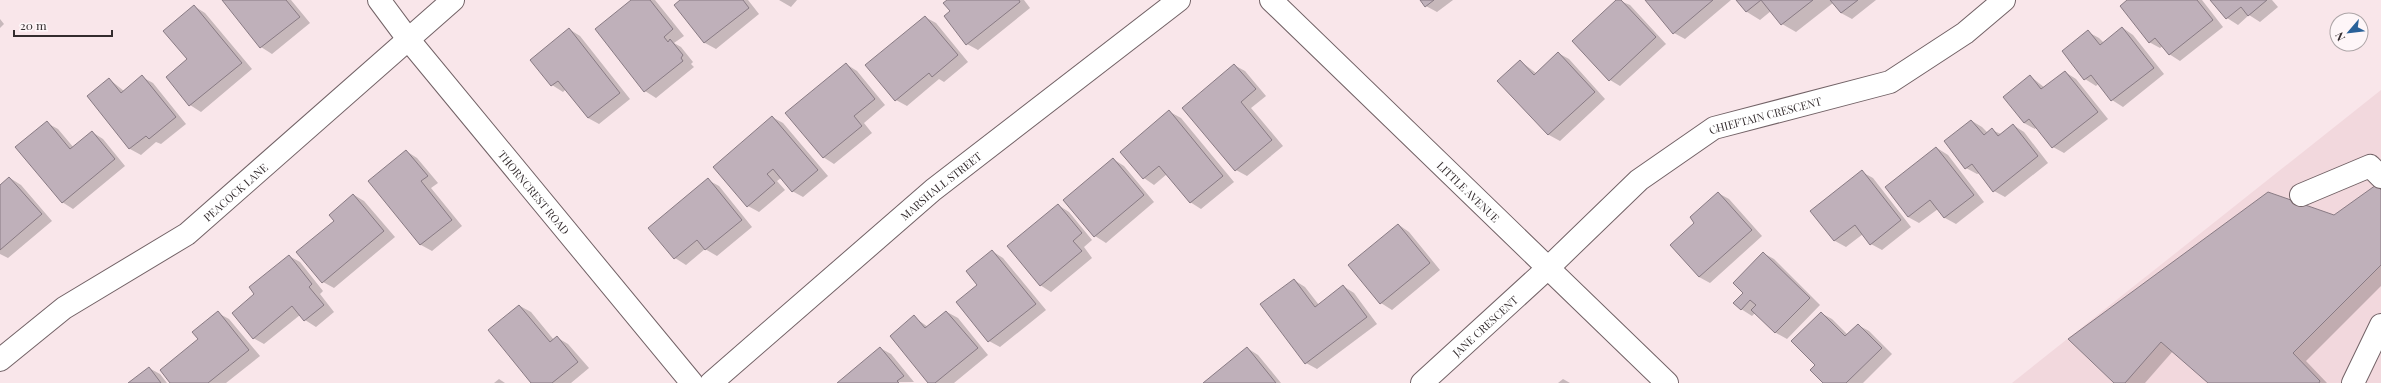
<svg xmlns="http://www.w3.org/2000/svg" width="2381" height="383" viewBox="0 0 2381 383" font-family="'Playfair Display',serif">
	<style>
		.built { fill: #f2d8dd }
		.shadow { fill: #0003 }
		.building { fill: #bfb0ba; stroke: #897b84 }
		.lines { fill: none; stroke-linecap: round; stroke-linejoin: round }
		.minor-casing { stroke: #726266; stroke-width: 24 }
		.minor { stroke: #fff; stroke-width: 22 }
		.labels { text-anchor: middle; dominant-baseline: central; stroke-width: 3.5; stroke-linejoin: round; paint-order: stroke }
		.street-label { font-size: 11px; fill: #342c2e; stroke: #fef6f8 }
	</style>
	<rect width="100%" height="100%" fill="#f9e6ea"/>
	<path class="built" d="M2381,90V383H2012Z"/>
	<path class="shadow" d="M223,0H291L310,23L272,54L261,47Z
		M633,0H655L684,36L674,43L681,47L693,62L691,64L694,67L656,98L645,91Z
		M681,0H748L759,14L716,49L705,43L675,5Z
		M779,0H797L791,7Z
		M948,0H1024L1030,8L978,50L967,44Z
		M1421,0H1453L1437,12L1426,6Z
		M1618,0L1630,5L1666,44L1620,86L1610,80Z
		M1646,0H1731L1685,39L1674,33Z
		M1737,0H1876L1852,19L1841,13L1833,3L1796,32L1782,24L1771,11L1760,20L1747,12Z
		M2129,0H2202L2223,27L2180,61L2169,54L2163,46L2160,48L2149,42Z
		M2211,0H2272L2278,7L2260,22L2249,15L2238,25L2227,18Z
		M194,6L205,13L252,69L201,112L190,105Z
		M925,17L936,23L968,62L944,82L939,79L907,106L896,100Z
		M0,19L4,24L0,28Z
		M2123,28L2133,35L2164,74L2123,107L2112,100L2099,83L2096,86L2085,79L2088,32L2099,38L2104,43Z
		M569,29L580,36L630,99L599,124L588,118L566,89L563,92L552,85L531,60Z
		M1558,53L1569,59L1605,99L1560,141L1549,135L1499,81L1520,61L1536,73Z
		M846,64L857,71L885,105L864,123L872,133L834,164L823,157Z
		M1234,65L1245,71L1266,96L1251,108L1283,146L1247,176L1236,170Z
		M2065,72L2076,79L2108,119L2064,153L2053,147L2037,127L2035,129L2024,123L2030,76L2045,88Z
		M142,77L153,83L186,124L161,144L156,142L141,155L130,149L88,97L109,79L124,91Z
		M1170,112L1181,118L1234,182L1201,209L1190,202L1167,174L1154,185L1144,178Z
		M772,117L783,123L828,176L803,197L792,191L781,178L777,181L785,190L759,212L748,206L714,167Z
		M1972,121L1982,127L1988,133L1992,130L2001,134L2013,125L2024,132L2048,163L2005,197L1994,191L1980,173L1977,174L1966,168Z
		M47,123L58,129L74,148L92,132L103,139L125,166L73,209L62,202Z
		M1937,148L1948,155L1984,202L1956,224L1945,218L1938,209L1919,223L1908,217Z
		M406,151L417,158L438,183L431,188L462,226L432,251L421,245L369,181Z
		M1113,159L1124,166L1154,202L1106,243L1095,236L1064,200Z
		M1862,172L1873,178L1911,227L1882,250L1871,244L1863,234L1846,247L1835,241L1812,211Z
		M10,178L21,185L52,221L8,258L0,254V187Z
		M708,180L719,186L752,227L717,256L705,249L686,265L675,258L650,228Z
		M2376,187L2381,190V286L2306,361L2327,383H2209L2173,351L2145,383H2116L2069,339L2334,216Z
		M1718,193L1729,199L1762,236L1710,283L1699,277L1696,223Z
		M354,195L364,201L395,237L334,288L323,282Z
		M1058,205L1069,212L1092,240L1084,247L1092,258L1051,292L1040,285Z
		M1399,225L1409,232L1440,270L1392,310L1381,303L1350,266Z
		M992,251L1003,258L1046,310L1000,347L989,341Z
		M1763,253L1774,259L1820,305L1787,339L1776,333L1755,313L1752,316L1741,309L1744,293Z
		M289,256L300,262L323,291L320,294L334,312L316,327L305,320L300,315L264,344L253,338L256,294Z
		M1294,280L1305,287L1319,305L1343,286L1354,293L1377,324L1317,369L1306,363Z
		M520,306L531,312L554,340L558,338L568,344L589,368L571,383H532Z
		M947,312L958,318L988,355L954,383H929L914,317L928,327Z
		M218,313L229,319L260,356L226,383H172Z
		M1821,313L1832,319L1848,335L1858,325L1869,331L1892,354L1863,383H1824L1816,365Z
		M880,348L891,354L914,382L839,383Z
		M1247,348L1258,355L1281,383H1204Z
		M149,368L160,374L167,383H130Z
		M499,379L505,383H494Z
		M1563,379L1570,383H1558Z"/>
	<path class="building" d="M222,0H286L300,17L260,48Z
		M631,0H650L673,29L664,37L668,42L670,39L683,55L681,58L683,61L644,92L595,29Z
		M680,0H743L749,8L704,43L674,5Z
		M947,0H1019L1020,2L966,45L944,16L950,11L943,3Z
		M1420,0H1434L1425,7Z
		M1616,0H1621L1656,37L1609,81L1572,41Z
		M1645,0H1713L1673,34Z
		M1736,0H1813L1781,25L1761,0L1746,12Z
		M1830,0H1858L1841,13Z
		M2127,0H2197L2213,20L2169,55L2155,38L2149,43L2120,6Z
		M2210,0H2267L2248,16L2241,7L2226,19Z
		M194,5L242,63L189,106L166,77L187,59L163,31Z
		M925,16L958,55L932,77L929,73L895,101L865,65Z
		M2122,27L2154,68L2111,101L2091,75L2084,80L2062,51L2088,30L2100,45Z
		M569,28L620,93L588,118L558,81L551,86L530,60Z
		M1558,52L1595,92L1548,135L1497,81L1520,60L1534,75Z
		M846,63L875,99L854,116L862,126L823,158L785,113Z
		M1234,64L1256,89L1241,102L1272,140L1235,171L1182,108Z
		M2065,71L2098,112L2052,148L2029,119L2024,123L2003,97L2030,75L2041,89Z
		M142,75L176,117L149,139L146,136L129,149L87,96L109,78L121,93Z
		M1169,110L1223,176L1190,203L1159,166L1143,179L1120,152Z
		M772,116L818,170L792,192L773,169L767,174L775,183L747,207L713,167Z
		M1971,120L1984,135L1992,128L1998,136L2013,124L2038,156L1993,192L1972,164L1965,169L1944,141Z
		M47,121L70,149L92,131L115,159L62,203L15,147Z
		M1936,147L1974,195L1944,218L1930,200L1908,217L1885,187Z
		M406,150L428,176L421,181L452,220L420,245L368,181Z
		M1113,158L1144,195L1094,237L1063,200Z
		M1862,170L1901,220L1870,245L1855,225L1834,241L1810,211Z
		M9,177L42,214L0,250V185Z
		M708,178L742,220L705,250L697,240L674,259L648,228Z
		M2376,185L2381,190V265L2293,353L2320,381L2319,383H2208L2161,342L2125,383H2114L2068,339L2268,192L2334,215Z
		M1718,192L1752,230L1699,277L1670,245L1694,223L1690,217Z
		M353,194L384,231L322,283L296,252L334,221L329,215Z
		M1058,204L1082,233L1073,241L1082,251L1040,286L1007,246Z
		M1398,224L1430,263L1380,304L1348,265Z
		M992,250L1036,304L988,342L956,302L977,285L966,271Z
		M1763,252L1810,298L1775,333L1751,310L1756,305L1750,300L1741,310L1733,303L1743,293L1733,283Z
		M289,255L312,284L309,287L324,305L304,321L292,306L253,339L232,313L254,294L249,287Z
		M1294,279L1315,307L1343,285L1367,317L1305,364L1260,304Z
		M519,305L550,342L557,336L578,362L552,383H531L488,330Z
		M218,311L249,350L208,383H170L160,370L198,339L192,332Z
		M946,311L978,348L935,383H928L890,336L914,315L925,328Z
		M1821,312L1845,336L1858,324L1882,348L1846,383H1823L1810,370L1815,365L1791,341Z
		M880,347L904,376L897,381L899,383H837Z
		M1247,347L1276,383H1203Z
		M149,367L161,383H128Z"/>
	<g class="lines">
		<g class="minor-casing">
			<g id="minor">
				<path id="s1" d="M379,0L408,39L692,383"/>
				<path id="s2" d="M1271,0L1667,383"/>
				<path d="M2301,195L2370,166L2381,177"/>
				<path id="s3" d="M0,360L64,308L187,234L453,0"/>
				<path id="s4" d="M711,383L933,190L1179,0"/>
				<path id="s5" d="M1422,383L1548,268L1639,180L1714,128L1890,82L1965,33L2004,0"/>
				<path d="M2353,383L2381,325"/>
			</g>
		</g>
		<use href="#minor" class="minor"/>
	</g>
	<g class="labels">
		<g class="street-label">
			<text stroke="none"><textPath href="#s5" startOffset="441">CHIEFTAIN CRESCENT</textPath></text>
			<text stroke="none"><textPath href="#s4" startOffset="303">MARSHALL STREET</textPath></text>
			<text stroke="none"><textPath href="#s2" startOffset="275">LITTLE AVENUE</textPath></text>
			<text stroke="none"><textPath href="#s3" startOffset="290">PEACOCK LANE</textPath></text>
			<text stroke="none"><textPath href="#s1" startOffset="247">THORNCREST ROAD</textPath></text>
			<text stroke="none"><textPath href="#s5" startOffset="85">JANE CRESCENT</textPath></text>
		</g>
	</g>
	<g transform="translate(2349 32) rotate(242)"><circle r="19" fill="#fef6f8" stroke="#ada5a7"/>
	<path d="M0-3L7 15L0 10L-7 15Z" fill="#2a6199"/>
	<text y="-6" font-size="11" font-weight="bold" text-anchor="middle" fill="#342c2e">N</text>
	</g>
	<path d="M14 30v6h98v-6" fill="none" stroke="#342c2e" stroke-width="2"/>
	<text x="20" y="30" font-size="12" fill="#342c2e" stroke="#fef6f8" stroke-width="3" paint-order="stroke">20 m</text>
</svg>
